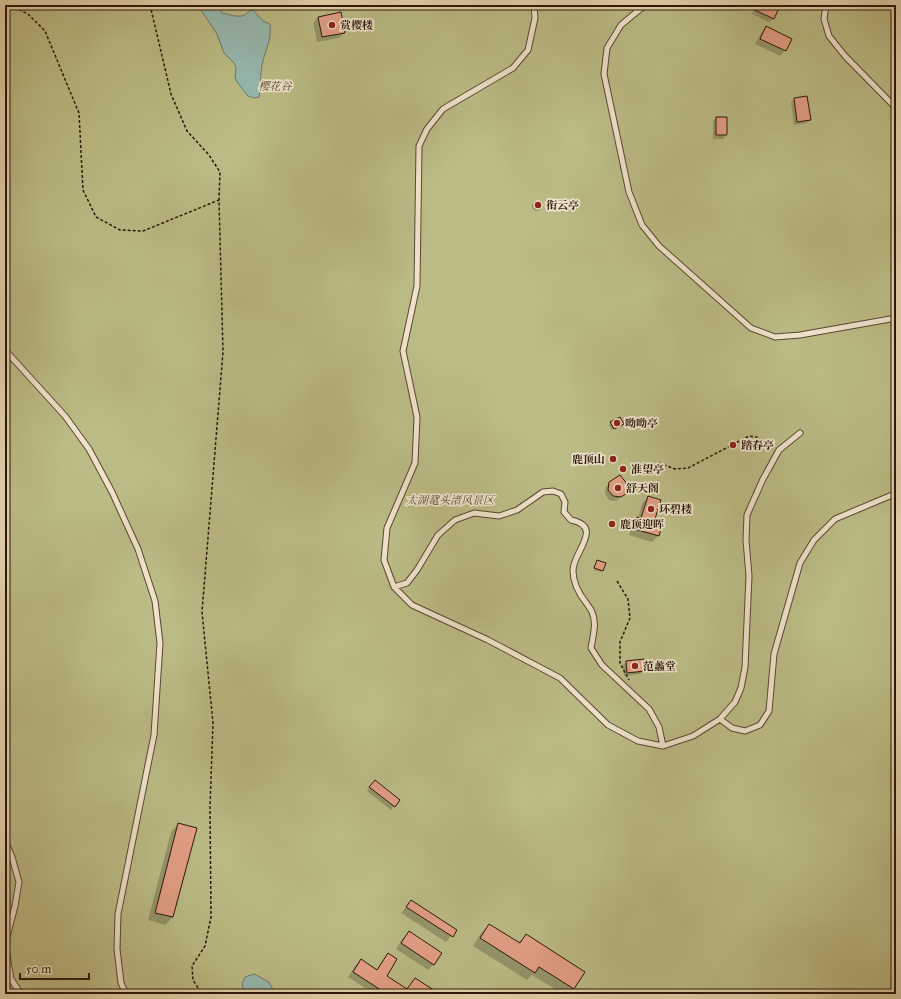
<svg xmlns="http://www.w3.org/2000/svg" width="901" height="999" viewBox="0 0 901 999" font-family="'IM FELL Great Primer','Noto Serif SC',serif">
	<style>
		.green { fill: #bbbb85; stroke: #746848 }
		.water { fill: #96b8ae; stroke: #6c776d }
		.shadow { fill: #0003 }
		.building { fill: #e29f84; stroke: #2c160b }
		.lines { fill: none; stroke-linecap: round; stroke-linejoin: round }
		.service-casing { stroke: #5a4634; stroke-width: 7 }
		.path { stroke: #2c160b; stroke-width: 1.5; stroke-dasharray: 3 2; stroke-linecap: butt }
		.service { stroke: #eee3ca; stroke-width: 5 }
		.poi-dot { fill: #8f2418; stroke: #eee3ca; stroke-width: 1.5 }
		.labels { text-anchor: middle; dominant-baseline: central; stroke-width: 3.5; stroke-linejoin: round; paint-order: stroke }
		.poi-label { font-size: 11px; font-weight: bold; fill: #2c160b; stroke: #eee3ca; text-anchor: start }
		.park-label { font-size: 11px; font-style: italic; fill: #574830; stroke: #eee3ca }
	</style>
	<rect width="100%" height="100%" fill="#e5d4ad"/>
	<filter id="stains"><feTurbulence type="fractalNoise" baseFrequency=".005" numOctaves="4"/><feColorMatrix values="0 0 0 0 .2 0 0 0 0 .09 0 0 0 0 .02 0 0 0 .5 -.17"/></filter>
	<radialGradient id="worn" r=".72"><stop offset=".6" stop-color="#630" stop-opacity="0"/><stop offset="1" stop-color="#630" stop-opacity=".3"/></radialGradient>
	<path class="green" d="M5,5H896V994H5Z"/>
	<path class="water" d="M199,5H216L222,13C227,14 236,17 242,16C246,15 248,11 253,10L263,21L270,24C272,40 265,50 262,65C260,75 261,86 259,97L254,98L248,96L237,82L235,77L236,68L234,63L224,53L217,34L199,7Z
		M254,974L269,982L275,994H245L242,984L245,977Z"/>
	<path class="shadow" d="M756,5H770L778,9L773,19L769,22L752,14Z
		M318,17L344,33L339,38L317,42L313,23Z
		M767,27L785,50L780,56L755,44L761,33Z
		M794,99L810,120L806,123L794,125L791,102Z
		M717,118L726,135L723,139H713V121Z
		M532 206a5 5 0 1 1 10 0a5 5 0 1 1-10 0Z
		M611,423L622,424L612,430L609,425Z
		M610,483L622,496L616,501L609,500L605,494L606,487Z
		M648,498L653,523L661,525L658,536L652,542L629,535L632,524L638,519L642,503Z
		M597,561L605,563L601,572L594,570Z
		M626,662L644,671L640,674L624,676L623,665Z
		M371,785L399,800L391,810L367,791Z
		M178,824L195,829L173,917L165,925L148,920L171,832Z
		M411,901L456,930L446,942L401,913Z
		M489,925L518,943L526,935L573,988L567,994H563L532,975L527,980L473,946L482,932Z
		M409,932L434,964L428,970L396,949L403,938Z
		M388,954L385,976L406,989L415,979L436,994H374L348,977L355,966L361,960L376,970L383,960Z"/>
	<path class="building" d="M744,5H772L779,8L774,19Z
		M341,12L345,33L322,37L318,17Z
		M766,26L792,39L786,51L760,39Z
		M807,96L811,120L797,122L794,98Z
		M716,117H727V135H716Z
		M620,417L624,424L614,429L610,422Z
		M620,475L628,485L627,493L621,497L613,496L608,490L609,482Z
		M648,496L661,500L654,522L662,524L659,536L634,529L637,517L641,518Z
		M597,560L606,563L603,571L594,568Z
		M644,659L645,671L627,673L626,661Z
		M375,780L400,800L395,807L369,787Z
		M178,823L197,828L173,917L155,913Z
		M411,900L457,930L453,937L406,907Z
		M489,924L520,943L526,934L585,972L574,989L539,967L535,973L480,938Z
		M409,931L442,953L434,965L401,943Z
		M388,953L397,959L387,976L407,989L415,978L440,994H387L353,972L361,959L377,970Z"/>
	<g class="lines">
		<g class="service-casing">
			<path id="service" d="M534,5L535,18L528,50L513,68L443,109L427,129L419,146L417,286L403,351L417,417L415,463L387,528L384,560L394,587L412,605L488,640L560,678L608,725L638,741L663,746L693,736L720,719L735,702L741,688L745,667L749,576L746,540L747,515L763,479L779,450L800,433
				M645,5L621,25L607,48L604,74L629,192L642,225L659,246L751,328L775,337L800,335L896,318
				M826,5L824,19L829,36L845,56L896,108
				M5,350L65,416L89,449L112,492L138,549L155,601L160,643L154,735L118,914L117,949L121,983L126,994
				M394,587L407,583L417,570L438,535L455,520L474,513L499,516L517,510L543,492L553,491L561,494L565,502L564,512L571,520C605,527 572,553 573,571C573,584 579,594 587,604C588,606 591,609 592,612C597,623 593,636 591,648L602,665L649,709L659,727L663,746
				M720,719L732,728L745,731L760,725L769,711L774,654L800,563L814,540L835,519L892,495L896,493
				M5,841L12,857L19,882L15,906L5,944L11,979L21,994"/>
		</g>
		<path class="path" d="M10,5L28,14L45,31L79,113L83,190L96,217L120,230L143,231L219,200
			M150,5L171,94L187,131L209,155L220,172L219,200L223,352L202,612L213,723L210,807L211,917L205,946L192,966L193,980L202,994
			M659,463L675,469L688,468L749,436L756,437L773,447
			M617,581L628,599L630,618L620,642V663L629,680"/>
		<use href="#service" class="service"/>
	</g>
	<g class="poi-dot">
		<circle cx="332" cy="25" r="4"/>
		<circle cx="538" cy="205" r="4"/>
		<circle cx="617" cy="423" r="4"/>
		<circle cx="733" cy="445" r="4"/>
		<circle cx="613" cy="459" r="4"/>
		<circle cx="623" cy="469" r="4"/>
		<circle cx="618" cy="488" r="4"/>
		<circle cx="651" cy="509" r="4"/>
		<circle cx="612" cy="524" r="4"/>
		<circle cx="635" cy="666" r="4"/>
	</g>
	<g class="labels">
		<g class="poi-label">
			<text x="340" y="25">赏樱楼</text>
			<text x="546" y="205">衔云亭</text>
			<text x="625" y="423">呦呦亭</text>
			<text x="741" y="445">踏春亭</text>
			<text x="605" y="459" text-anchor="end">鹿顶山</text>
			<text x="631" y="469">准望亭</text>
			<text x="626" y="488">舒天阁</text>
			<text x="659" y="509">环碧楼</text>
			<text x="620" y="524">鹿顶迎晖</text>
			<text x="643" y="666">范蠡堂</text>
		</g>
		<g class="park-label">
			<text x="275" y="86">樱花谷</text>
			<text x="450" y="500">太湖鼋头渚风景区</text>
		</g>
	</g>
	<rect width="901" height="999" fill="none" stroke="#e5d4ad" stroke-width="20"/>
	<rect x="6" y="6" width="889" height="987" fill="none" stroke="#2c160b" stroke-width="2"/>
	<rect x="10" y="10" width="881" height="979" fill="none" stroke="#2c160b"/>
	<path d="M20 973v6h69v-6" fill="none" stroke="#2c160b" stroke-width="2"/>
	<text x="26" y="973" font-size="12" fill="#2c160b" stroke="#eee3ca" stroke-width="3" paint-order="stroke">50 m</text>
	<rect width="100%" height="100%" filter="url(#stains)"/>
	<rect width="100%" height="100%" fill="url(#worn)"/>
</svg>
